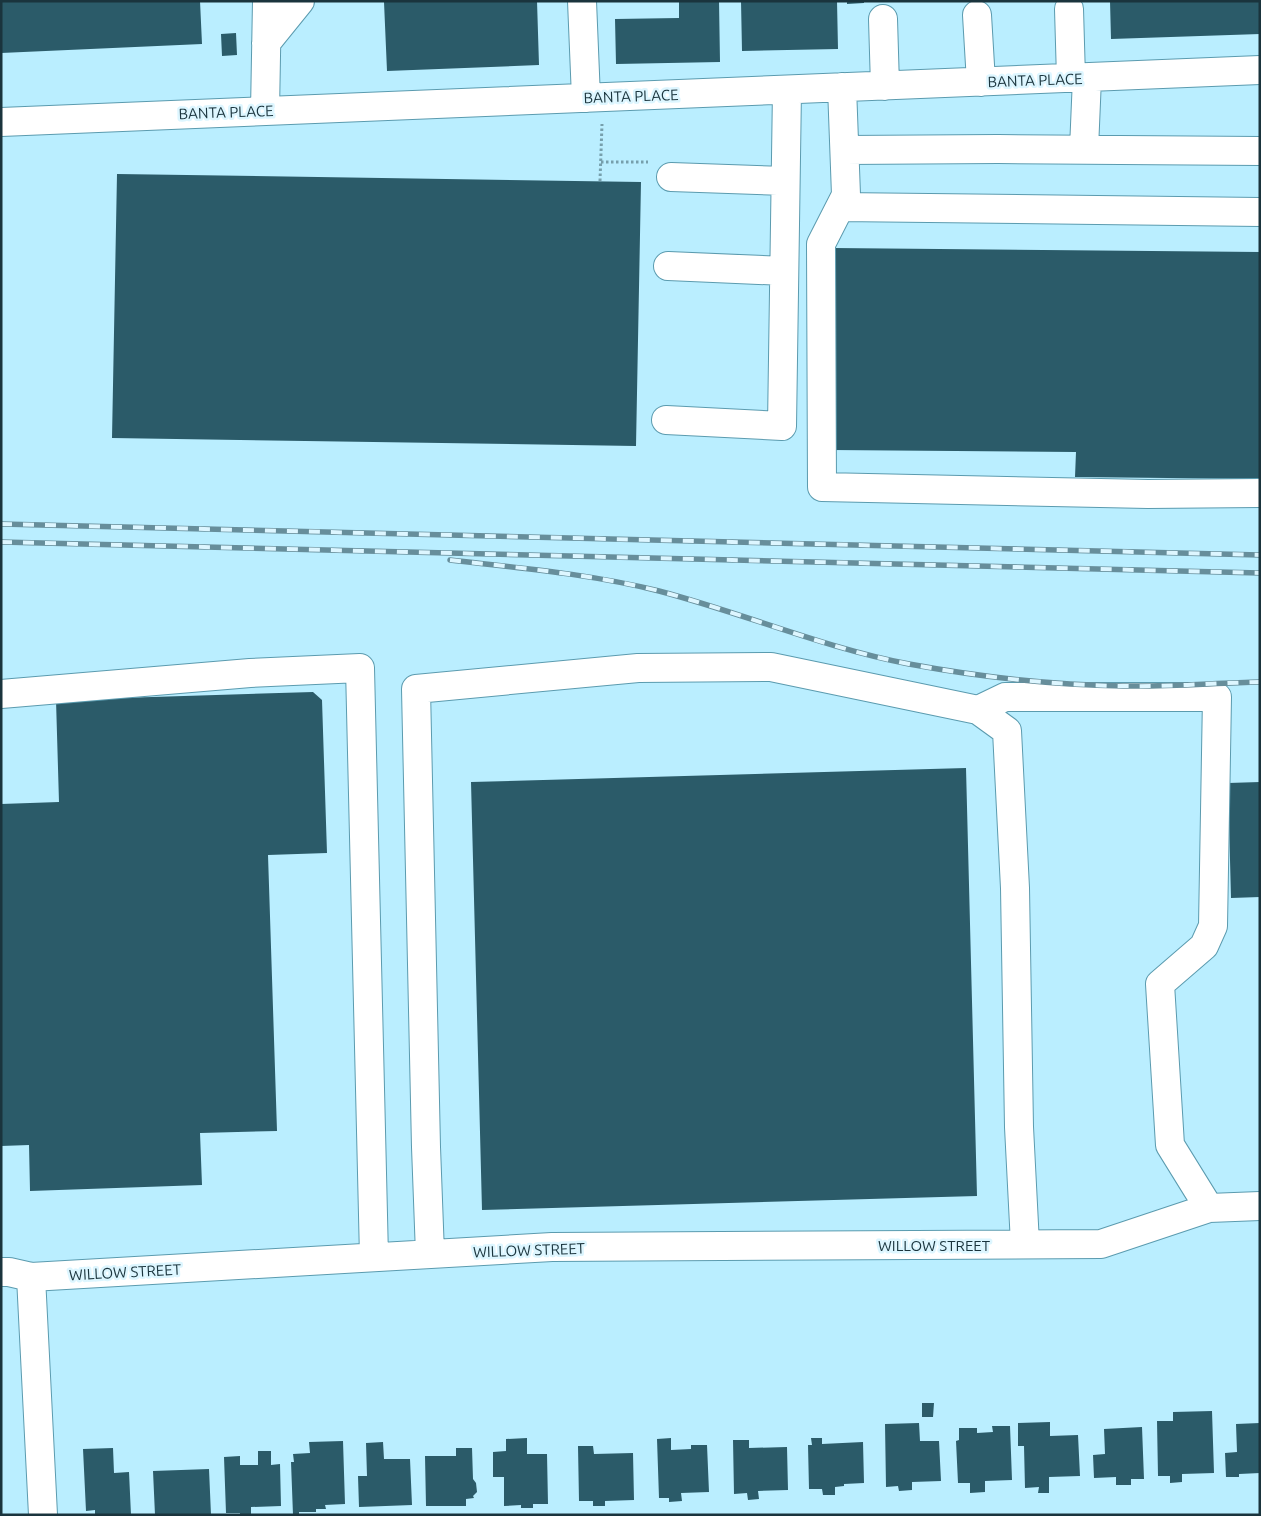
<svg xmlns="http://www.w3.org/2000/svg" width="1261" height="1516" viewBox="0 0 1261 1516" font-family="Ubuntu,sans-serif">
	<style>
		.building { fill: #2b5b69 }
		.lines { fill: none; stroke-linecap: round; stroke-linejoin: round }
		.minor-casing { stroke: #5b9baf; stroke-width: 30 }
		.path { stroke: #769fac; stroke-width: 3; stroke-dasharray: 2.5 2.5; stroke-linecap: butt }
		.minor { stroke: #fff; stroke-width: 28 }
		.rail-casing { stroke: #678e9b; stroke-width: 5.5 }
		.rail { stroke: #ddf6ff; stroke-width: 4; stroke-dasharray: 11; stroke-linecap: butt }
		.labels { text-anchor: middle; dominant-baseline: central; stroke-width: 5; stroke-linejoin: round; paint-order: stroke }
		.street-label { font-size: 15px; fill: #1a343d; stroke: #ddf6ff }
	</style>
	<rect width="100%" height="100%" fill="#baeeff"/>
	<path class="building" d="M1,1H200L202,44L1,53Z
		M537,1L539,65L387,71L384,2Z
		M679,1H719L720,62L616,64L615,19L679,18Z
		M741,1H837L838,49L742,51Z
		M847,1H864V3L847,4Z
		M1110,1H1260V34L1111,39Z
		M236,33L237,55L222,56L221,34Z
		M117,174L641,182L636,446L112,438Z
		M833,248L1260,252V479L1075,477L1076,452L831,450Z
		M313,692L322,700L327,853L268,855L277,1131L200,1133L202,1185L30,1191L29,1145L1,1146V804L59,802L56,700Z
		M966,768L977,1196L482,1210L471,782Z
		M1260,782V897L1231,898L1228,783Z
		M922,1403H934L933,1417H922Z
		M1212,1411L1214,1473L1182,1474V1482L1170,1483V1476H1158L1157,1421H1173V1412Z
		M1050,1422V1436L1078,1435L1080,1476L1049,1477V1493H1038L1039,1487L1025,1488L1024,1446H1018V1423Z
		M919,1423L920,1441H939L941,1481L912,1482V1490L899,1491L898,1486L886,1487L885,1424Z
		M1260,1423V1473L1239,1474V1477H1226L1225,1453L1237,1452L1236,1424Z
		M992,1426H1010L1012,1480L985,1481V1492L970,1493V1483H958L956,1441L959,1440V1428H977V1433L993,1432Z
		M1142,1427L1144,1479H1131V1485H1116V1477L1094,1478L1093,1455L1105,1454L1104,1429Z
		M527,1438V1454H547L548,1504H533V1508H521V1505L504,1506V1477H493V1452L506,1451V1439Z
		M671,1438V1450L691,1449V1445H707L709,1492L681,1493L682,1501L669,1502V1498H659L657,1439Z
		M811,1438H822V1444L863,1442L864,1483L844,1484V1486L835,1487V1495H823L822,1489H809L808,1445H812Z
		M733,1440H749V1448L787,1447L788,1490L758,1491L759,1499L748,1500L747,1493L734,1494Z
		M343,1441L345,1504L325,1505L326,1509H316V1512H299V1515H293L291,1462H294L293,1454L310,1453L309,1442Z
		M383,1442L384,1459H410L412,1505L359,1507L358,1476H367L366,1443Z
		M578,1446H593L594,1454L633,1453L634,1500L605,1501V1506H593V1501H579Z
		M113,1448L114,1473L129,1472L131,1515H95V1510L86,1511L83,1449Z
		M456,1448H472L473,1479L476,1483L477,1492L473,1496L474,1498L466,1499V1506H426L425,1456H456Z
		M258,1451H271V1465L280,1464L281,1506L251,1507V1515H240V1513H226L224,1457L240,1456V1465H258Z
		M209,1469L211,1515H155L153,1471Z"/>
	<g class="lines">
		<g class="minor-casing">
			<path id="minor" d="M582,1L586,98
				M1069,9L1071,78
				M977,15L981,82
				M883,19L885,86
				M266,43L300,1
				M842,87L846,195L821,244L822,487L1148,494L1260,493
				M265,111L267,1
				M1,122L1260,70
				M1084,149L1087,78
				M845,150L998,149L1260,151
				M671,177L785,181
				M840,207L1260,212
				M668,266L784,271
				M666,420L782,426L787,90
				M1,694L250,673L360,668L374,1257
				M978,710L1005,697H1217L1213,926L1204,946L1160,984L1170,1145L1209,1208
				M430,1254L426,1147L416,689L638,668L771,667L978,710L1007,731L1015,888L1019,1127L1025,1244
				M1,1272H9L31,1277L552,1247L1101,1244L1209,1208L1260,1206
				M31,1277L43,1515"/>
		</g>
		<path class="path" d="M601,162H648
			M600,181L602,124"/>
		<use href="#minor" class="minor"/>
		<g class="rail-casing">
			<path id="rail" d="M1,524L1260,555
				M1,542L1260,573
				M450,560C520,568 591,574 659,591C743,613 824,648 909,664C980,677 1052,685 1123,686C1169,687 1214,683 1260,682"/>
		</g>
		<use href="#rail" class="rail"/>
	</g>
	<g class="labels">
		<g class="street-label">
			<text transform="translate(1035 80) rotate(-2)">BANTA PLACE</text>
			<text transform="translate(631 96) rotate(-2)">BANTA PLACE</text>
			<text transform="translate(226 112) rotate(-2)">BANTA PLACE</text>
			<text x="934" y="1245">WILLOW STREET</text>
			<text transform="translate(529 1250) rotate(-2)">WILLOW STREET</text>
			<text transform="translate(125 1272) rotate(-3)">WILLOW STREET</text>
		</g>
	</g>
	<rect width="1261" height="1516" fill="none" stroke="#1a343d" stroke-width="5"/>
</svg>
